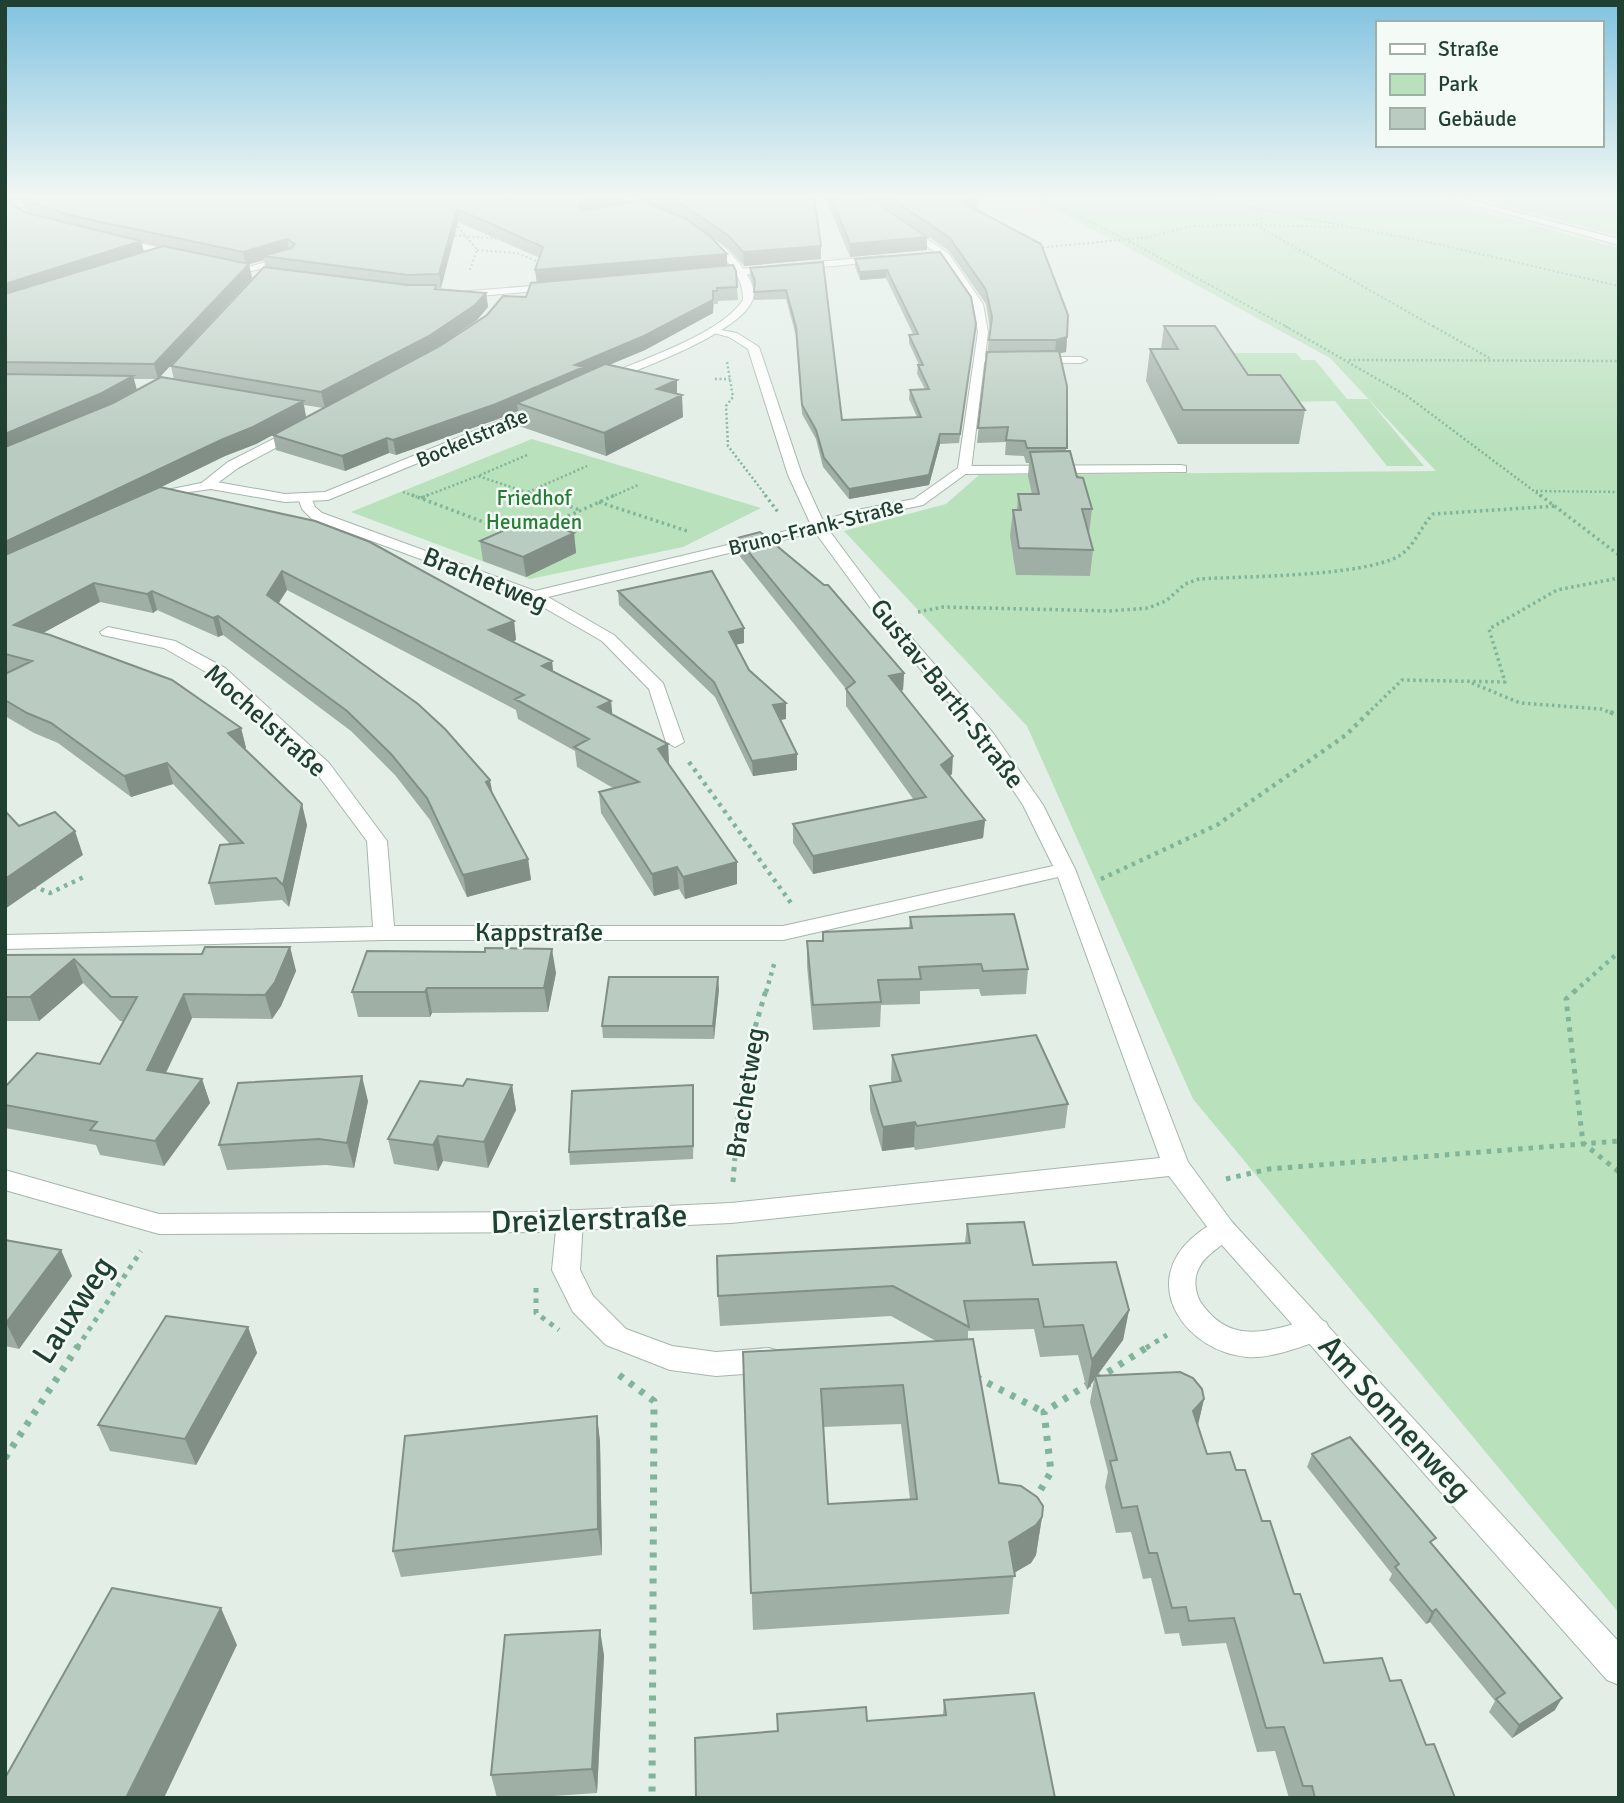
<svg xmlns="http://www.w3.org/2000/svg" width="1624" height="1803" viewBox="0 0 1624 1803" font-family="Signika,sans-serif">
	<style>
		.green { fill: #b9e1bc }
		.lines { fill: none; stroke-linecap: round; stroke-linejoin: round }
		.service-casing { stroke: #a4b7ac; stroke-width: 2 }
		.minor-casing { stroke: #a4b7ac; stroke-width: 2 }
		.tertiary-casing { stroke: #a4b7ac; stroke-width: 2 }
		.secondary-casing { stroke: #a0bbac; stroke-width: 2 }
		.path-far5 { stroke: #80b599; stroke-width: 2; stroke-dasharray: 2 2.5; stroke-linecap: butt }
		.path-far4 { stroke: #80b599; stroke-width: 2.5; stroke-dasharray: 2 2.5; stroke-linecap: butt }
		.path-far3 { stroke: #80b599; stroke-width: 3.5; stroke-dasharray: 2.5 3.5; stroke-linecap: butt }
		.path-far2 { stroke: #80b599; stroke-width: 4.5; stroke-dasharray: 3.5 5; stroke-linecap: butt }
		.path-far1 { stroke: #80b599; stroke-width: 5; stroke-dasharray: 4.5 6; stroke-linecap: butt }
		.path { stroke: #80b599; stroke-width: 7; stroke-dasharray: 5 8; stroke-linecap: butt }
		.service { fill: #fff; fill-rule: evenodd }
		.minor { fill: #fff; fill-rule: evenodd }
		.tertiary { fill: #fff; fill-rule: evenodd }
		.secondary { fill: #fff; fill-rule: evenodd }
		.wall { fill: #a0afa6; fill-rule: evenodd }
		.shaded-wall { fill: #828f87 }
		.building { fill: #baccc1; stroke: #828f87; stroke-width: 2; fill-rule: evenodd }
		.labels { text-anchor: middle; dominant-baseline: central; stroke-width: 5; stroke-linejoin: round; paint-order: stroke }
		.far-street-label { font-size: 21px; fill: #204131; stroke: #f4faf5 }
		.far-park-label { font-size: 21px; fill: #267d35; stroke: #f4faf5 }
		.street-label { font-size: 26px; fill: #204131; stroke: #f4faf5 }
		.near-street-label { font-size: 32px; fill: #204131; stroke: #f4faf5 }
	</style>
	<rect width="100%" height="100%" fill="#e2eee6"/>
	<path class="green" d="M1024,195H1419L1619,248V1613L1193,1099L1027,726L844,531L946,504L979,475L1436,471L1330,358L1116,241Z
		M1463,195H1619V236Z
		M1230,353H1296L1302,360H1315L1347,399H1368L1424,466H1387L1335,401L1263,402Z
		M532,439L761,508L683,547L530,579L351,512Z"/>
	<g class="lines">
		<g class="service-casing">
			<path id="service" d="M290,254L295,257L293,259L245,273L240,270Z
				M980,357H1081L1087,360L1081,363L976,362L974,360Z
				M1181,465L1186,466V472L964,474L957,470L964,466Z
				M570,1210L579,1213L583,1220L580,1270L593,1296L626,1329L672,1346L716,1352L769,1348L779,1351L784,1360L779,1369L769,1372L716,1376L670,1370L606,1345L573,1312L552,1270L557,1220L561,1213Z
				M1223,1219L1232,1222L1236,1229C1228,1245 1207,1251 1199,1268C1193,1278 1195,1295 1202,1304C1233,1348 1273,1329 1316,1318L1326,1322L1330,1330L1326,1338C1303,1346 1271,1359 1247,1357C1188,1352 1139,1287 1191,1239C1201,1230 1211,1223 1223,1219Z"/>
		</g>
		<g class="minor-casing">
			<path id="minor" d="M47,195H60L10,210L6,207Z
				M904,223L949,254L983,304L988,332L971,470L923,505L855,519L828,529L892,615L993,733L1043,805L1075,869L1188,1162L1232,1222L1619,1642V1685L1607,1680L1214,1236L1169,1176L731,1223L536,1232L159,1234L5,1190V1170L159,1214L536,1212L731,1203L1160,1158L1058,877L783,940H384L5,949V935L373,927L367,841L315,771L213,676L164,648L102,635L100,632L108,627L175,641L225,668L329,763L387,841L394,926H783L1053,866L1023,805L980,740L880,621L815,532L548,597L614,635L663,683L684,742L675,747L666,742L649,689L602,641L529,599L312,519L302,509L299,500L301,497H311L315,507L322,513L535,591L811,525L788,475L748,349L729,337L710,332V328L737,333L759,347L802,475L823,521L852,511L914,499L958,468L978,332L973,304L943,258L901,228V224Z
				M116,238L180,252L185,255L180,258L113,243L111,241Z
				M882,256L885,257V261L719,277L714,274L719,271Z
				M555,284L560,287L559,289L458,298L453,295L458,292Z
				M301,425L305,426V432L238,468L211,488L206,489L199,485L228,462Z"/>
		</g>
		<g class="tertiary-casing">
			<path id="tertiary" d="M613,195H624L662,211L655,213Z
				M705,237C717,236 730,253 738,262C746,272 758,288 752,301C739,333 640,369 607,382H599V378C638,361 720,335 743,300C744,274 723,256 705,241Z
				M545,402L551,406L549,409L328,500L285,502L211,489L189,492L152,505L145,501L172,489L211,481L285,494L325,492Z"/>
		</g>
		<g class="secondary-casing">
			<path id="secondary" d="M1438,195H1451L1619,239V245Z"/>
		</g>
		<path class="path-far5" d="M1036,195L1127,240L1289,328
			M1187,195L1437,244L1619,286
			M455,223L477,250L469,272
			M1256,225L1436,328
			M1256,225L1338,227
			M450,235L501,239
			M1038,248L1150,237L1190,226L1255,225L1262,222L1261,210
			M477,250L517,253L541,263"/>
		<path class="path-far4" d="M1285,326L1407,396L1542,497
			M1433,326L1491,359
			M1349,360L1619,361
			M727,362L733,397L726,406L728,446L767,497
			M715,379H730
			M527,455L478,476L541,497
			M1536,491L1619,492
			M403,492L417,497
			M528,492L587,466
			M423,497L478,476
			M611,497L638,485"/>
		<path class="path-far3" d="M412,495L510,532
			M536,495L580,510
			M765,495L778,512
			M1540,495L1619,555
			M421,498L428,495
			M599,502L687,531
			M546,526L615,495
			M918,612L943,607L1110,611L1148,608L1166,601L1185,584L1199,579C1246,576 1360,577 1399,556C1414,547 1421,526 1433,514L1556,506
			M1472,683L1520,703L1601,709L1614,714
			M1367,714L1402,680L1505,682L1489,629L1557,590L1619,578"/>
		<path class="path-far2" d="M1610,712L1619,716
			M689,762L791,903
			M1101,879L1217,825L1346,735L1369,712
			M33,886L50,893L86,876
			M766,992L775,961
			M1574,992L1619,952"/>
		<path class="path-far1" d="M1576,990L1566,999L1583,1143L1619,1172
			M1226,1179L1269,1169L1619,1141
			M733,1182L738,1117L749,1048L766,990
			M536,1288V1313L559,1330
			M77,1348L141,1251
			M1146,1348L1167,1335"/>
		<path class="path" d="M619,1375L654,1401L652,1798
			M976,1377L1044,1412
			M1097,1379L1149,1346
			M5,1458L78,1346
			M1034,1501L1051,1472L1044,1412L1090,1383"/>
		<use href="#service" class="service"/>
		<use href="#minor" class="minor"/>
		<use href="#tertiary" class="tertiary"/>
		<use href="#secondary" class="secondary"/>
	</g>
	<path class="wall" d="M5,195H625V203L685,218L680,215L630,195H814L821,246V259L744,266L729,249L699,228L727,254V266L736,271L738,300L718,301V304H714L713,313L645,350L609,365L677,380V394L683,417L606,456L519,426L518,411L498,419L396,455L389,453L345,471L276,450L273,435L256,444L225,456L161,487L514,621L516,640L512,642L552,661L553,671L611,701L612,715L668,744L669,765L737,884L685,899L679,889L654,896L601,813L599,792L613,788L577,767L575,751L518,719L516,710L287,590L278,603L493,795L528,859L531,880L467,897L430,820L395,775L351,731L223,635L218,637L157,610L153,613L100,602L43,633L241,728L246,748L245,749L307,825L289,907L282,900L215,905L209,883L230,844L173,784L131,797L58,743L34,733L5,716V674L8,673L5,672V200L27,213L36,215L24,209L21,199L12,201L5,199ZM458,222L540,258L535,270L537,282L526,297L436,348L477,320L488,307L486,293L436,289V288H441ZM142,243L160,247L144,252ZM264,260L265,267L171,366L174,380L159,378L252,278L249,264ZM134,379H157L137,390ZM304,405L323,408L306,417Z
		M824,195H966L977,199L976,209L1067,337L1066,352L1059,353L1067,386L1066,451L1092,509L1089,534L1093,550L1090,576L1016,575L1010,536L1013,510H1017L1018,494H1032L1028,476L1029,463H1026L1024,456L1005,455L1006,442L977,443L990,329L986,304L949,251L874,199L866,195L927,237V250L850,257Z
		M940,252L975,332L959,443L940,444L929,485L849,499L823,467L816,439L802,414L796,336L786,299L754,300V287L750,276V268L823,262L842,420L917,417L909,399L910,390L925,389L917,374L918,365H919L909,343V335L913,334L886,278L860,280L855,267V259Z
		M1164,326L1305,410L1299,444H1178L1146,381L1150,349H1161Z
		M574,533L576,553L526,577L483,561L480,541Z
		M737,538L904,673L903,690L901,691L952,774L950,775L985,820L983,838L813,874L793,843V824L914,800L846,706V689L738,554Z
		M618,591L744,643L735,645L749,670L786,703V719L780,720L797,770L753,776L715,697L619,605Z
		M910,917L1028,969L1026,994L981,996L979,989L920,991V1004L881,1005L880,1027L813,1030L807,966V941H822L823,932L909,929Z
		M290,947L296,971L281,1006L272,1019L192,1018L166,1073L202,1079L210,1103L164,1166L100,1155L96,1145L5,1128V1087L100,1064L124,1021H120L83,983L39,1021H5V955L202,954Z
		M485,952L556,973L548,1012L432,1013L430,1017H358L352,992Z
		M719,989L714,1039L603,1038L602,1026Z
		M892,1055L1068,1104L1065,1128L915,1150L914,1147L882,1151L870,1110V1086L892,1083L891,1079Z
		M512,1085L516,1110L488,1168L443,1161L438,1171L394,1164L388,1139L463,1086Z
		M693,1085V1159L570,1165L569,1152Z
		M368,1101L354,1168L326,1165L227,1170L219,1145Z
		M967,1224L1033,1265L1129,1310L1123,1340L1097,1376L1204,1399L1198,1424L1207,1454L1236,1470L1262,1521L1324,1663L1390,1681L1455,1798H1289L1275,1751L1257,1752L1226,1643L1182,1646L1179,1633L1165,1634L1151,1578L1143,1579L1131,1532L1116,1533L1105,1487L1108,1472L1090,1402L1094,1380L1087,1390L1078,1355L1040,1357L1034,1329L968,1331V1339L999,1483L1042,1517L1036,1555L1031,1563L1014,1573L1009,1614L753,1630L743,1352L936,1341L891,1316L720,1326L718,1296L965,1243ZM901,1424L910,1499L828,1504L823,1427Z
		M5,1240L61,1250L72,1276L19,1349L5,1346Z
		M248,1327L257,1353L196,1465L110,1451L98,1425Z
		M597,1416L600,1442L602,1555L401,1577L393,1551Z
		M1312,1454L1433,1545L1555,1710L1512,1738L1489,1712L1495,1701L1430,1622L1426,1624L1389,1580L1392,1574L1307,1467Z
		M604,1655L597,1793L525,1798H497L491,1775Z
		M944,1700L1055,1798L778,1731L867,1721L943,1715Z"/>
	<path class="shaded-wall" d="M11,195H38L20,197L21,199L12,201Z
		M616,195H625V205L581,214L579,207L580,202Z
		M977,199L976,211L962,202Z
		M457,209L458,222L441,288L439,274Z
		M927,237V250L850,257V244Z
		M287,239L289,251L263,256L264,260L249,264L252,278L158,379L154,364L246,265L243,252Z
		M141,241L144,254L5,299V284Z
		M821,246V259L744,266L743,252Z
		M727,254V267L537,283L535,270Z
		M887,270L886,278L860,280V272Z
		M713,291V313L645,350L517,403L518,411L498,419L396,455L393,440L575,365Z
		M486,293L488,307L477,320L432,351L325,408L321,392Z
		M1067,337L1066,352L1055,354L1056,340Z
		M133,376L137,391L5,453V434Z
		M677,380V397L682,395L683,417L606,456L604,433L657,389Z
		M303,401L306,417L256,444L225,456L5,563V542Z
		M940,434V444L929,485L849,499V489Z
		M387,438L389,453L345,471L342,456Z
		M574,533L576,553L526,577L523,557Z
		M282,571L287,590L272,614L267,595Z
		M94,583L100,602L21,645L14,625Z
		M152,591L157,610L153,613L147,594Z
		M218,616L223,635L218,637L213,618Z
		M514,621L516,640L491,650L489,630Z
		M744,628V643L729,646V632Z
		M552,661L554,681L542,666Z
		M904,673L903,690L889,693V676Z
		M611,701L613,721L598,707Z
		M786,703V719L773,721V705Z
		M241,728L246,748L233,753L228,733Z
		M668,744L669,765L659,770L658,749Z
		M797,754V770L753,776L752,761Z
		M953,756L952,774L940,783L941,765Z
		M167,763L173,784L131,797L124,776Z
		M490,780L494,801L486,782Z
		M302,804L307,825L289,907L283,885Z
		M985,820L983,838L813,874V856Z
		M75,831L83,855L5,909V879Z
		M528,859L531,880L467,897L463,875Z
		M737,862V884L685,899L683,877Z
		M677,867L679,889L654,896L652,874Z
		M290,947L296,971L281,1006L272,1019L265,995Z
		M552,949L556,973L548,1012L544,988Z
		M74,959L83,983L39,1021L30,997Z
		M718,977L719,989L714,1039L713,1026Z
		M427,988L432,1013L430,1017L425,992Z
		M184,994L192,1018L155,1095L147,1070Z
		M362,1076L368,1101L354,1168L347,1143Z
		M202,1079L210,1103L164,1166L155,1141Z
		M512,1085L516,1110L488,1168L484,1142Z
		M693,1085L694,1098L693,1159Z
		M915,1122L914,1147L882,1151L883,1127Z
		M438,1136L443,1161L438,1171L433,1145Z
		M61,1250L72,1276L19,1349L6,1323Z
		M1129,1310L1123,1340L1095,1378V1376L1094,1380L1087,1390L1092,1360Z
		M248,1327L257,1353L196,1465L185,1439Z
		M1204,1399L1198,1425L1193,1411Z
		M597,1416L600,1442L602,1555L598,1529Z
		M1042,1517L1036,1555L1031,1563L1009,1576V1542Z
		M221,1608L237,1645L164,1798H126Z
		M1436,1609L1430,1622L1426,1624L1432,1612Z
		M600,1630L604,1655L597,1793L592,1769Z
		M1562,1698L1555,1710L1512,1738L1519,1725Z"/>
	<path class="building" d="M27,195H616L580,202L579,207L585,210L642,200L686,219L710,236L727,254L535,270L543,247L457,209L439,274L408,275L263,256L291,248L295,244L287,239L243,252L77,217L35,204L20,197Z
		M659,195H814L821,246L743,252L729,236L680,203Z
		M830,195H865L927,237L850,244Z
		M886,195H966L977,199L962,202L1041,244L1068,315L1067,337L1056,340H989L992,317L986,290L950,238Z
		M5,200L27,213L141,241L5,284Z
		M163,246L249,264L154,364L5,362V294Z
		M940,252L971,297L976,324L960,434H940L929,475L849,489L824,458L816,430L802,405L796,327L786,290L754,292L755,281L750,268L823,262L842,420L921,417L910,390L929,389L918,365H923L909,335L918,334L887,270L860,272L855,259Z
		M733,265L736,271L737,287L717,288V291H713V300L644,336L575,365L584,367L496,404L393,440L387,438L342,456L273,435L440,346L487,315L503,296L526,297L531,283Z
		M264,267L408,285H436L435,289L486,293L475,305L429,336L321,392L171,366Z
		M1164,326H1215L1248,375H1280L1305,410H1183L1150,349H1178Z
		M1059,351L1067,386V448H1027L1025,441L1006,440L1008,427L978,428L987,352Z
		M605,364L677,380L657,389L682,395L604,433L517,403Z
		M5,374L133,376L102,393L5,434Z
		M161,377L303,401L253,427L221,440L5,542V447L113,403Z
		M1070,451L1077,477L1083,478L1092,509H1082L1093,550L1019,548L1013,510H1021L1018,494H1039L1030,452Z
		M160,487L315,521L370,542L514,621L489,630L552,661L542,666L611,701L598,707L668,744L658,749L737,862L683,877L677,867L652,874L599,792L639,782L574,747L589,739L515,699L524,695L282,571L267,595L418,704L445,729L490,780L486,782L528,859L463,875L427,798L391,754L347,711L218,616L213,618L152,591L147,594L94,583L14,625L50,635L172,680L241,728L228,733L302,804L283,885L276,878L209,883L220,845L243,843L167,763L124,776L51,723L27,713L5,700V674L32,661L5,654V555Z
		M532,518L574,533L523,557L480,541Z
		M760,532L824,585H828L904,673L889,676L953,756L941,765L985,820L813,856L793,824L926,797L846,689L855,682L737,538Z
		M712,571L744,628L729,632L749,670L786,703L773,705L797,754L752,761L714,682L618,591Z
		M5,811L19,826L55,812L75,831L5,879Z
		M1014,914L1028,969L983,971L981,964L919,967L921,979L878,980L881,1002L813,1005L807,941H823V932L912,928L910,917Z
		M205,947H290L275,982L265,995L184,994L147,1070L202,1079L155,1141L90,1130L97,1122L5,1105V1087L37,1053L100,1064L137,997H111L74,959L30,997H5V955L202,954Z
		M485,948L552,949L544,988H427L425,992H352L367,951L485,952Z
		M609,977H718L713,1026H602Z
		M1036,1035L1068,1104L917,1126L915,1122L883,1127L870,1086L901,1081L892,1055Z
		M362,1076L347,1143L319,1139L219,1145L238,1083Z
		M467,1079L512,1085L484,1142L438,1136L433,1145L388,1139L420,1081L463,1086Z
		M693,1085V1146L569,1152L572,1091Z
		M1024,1222L1033,1265L1116,1262L1129,1310L1092,1360L1083,1325L1044,1327L1038,1299L964,1301L969,1327L893,1286L718,1296L717,1256L970,1243L967,1224Z
		M5,1240L61,1250L6,1323L5,1322Z
		M166,1316L248,1327L185,1439L98,1425Z
		M973,1339L999,1483L1021,1486L1037,1497L1043,1506L1042,1517L1036,1525L1009,1542L1015,1576L751,1593L743,1352ZM903,1385L917,1499L828,1504L821,1389Z
		M1180,1372L1193,1378L1202,1389L1204,1399L1193,1411L1207,1454L1230,1452L1236,1470H1245L1262,1521H1270L1294,1594H1300L1324,1663L1382,1658L1390,1681L1401,1680L1426,1745L1434,1744L1455,1798H1315L1312,1786H1303L1284,1727L1266,1728L1234,1618L1189,1621L1186,1607L1172,1608L1157,1553H1149L1137,1506L1122,1508L1110,1461L1117,1460L1095,1376Z
		M597,1416L598,1529L393,1551L405,1436Z
		M1350,1437L1436,1538L1430,1542L1562,1698L1519,1725L1496,1699L1505,1693L1436,1609L1432,1612L1395,1567L1399,1564L1312,1454Z
		M112,1588L221,1608L126,1798H5V1778Z
		M600,1630L592,1769L491,1775L505,1635Z
		M1034,1693L1055,1798H696L695,1738L778,1731L777,1714L866,1707L867,1721L946,1715L944,1700Z"/>
	<linearGradient id="sky" x2="0" y2="1"><stop stop-color="#80c2e0"/><stop offset="0.44" stop-color="#f2f7f4"/><stop offset="1" stop-color="#f2f7f4" stop-opacity="0"/></linearGradient>
	<rect width="1624" height="447" fill="url(#sky)"/>
	<g class="labels">
		<g class="far-street-label">
			<text transform="translate(472 438) rotate(-23)">Bockelstraße</text>
			<text transform="translate(816 527) rotate(-14)">Bruno-Frank-Straße</text>
		</g>
		<g class="far-park-label">
			<text x="534" y="498">Friedhof<tspan x="534" dy="24">Heumaden</tspan></text>
		</g>
		<g class="street-label">
			<text transform="translate(485 580) rotate(22)">Brachetweg</text>
			<text transform="translate(947 694) rotate(52)">Gustav-Barth-Straße</text>
			<text transform="translate(265 721) rotate(42)">Mochelstraße</text>
			<text x="539" y="933">Kappstraße</text>
			<text transform="translate(746 1093) rotate(-81)">Brachetweg</text>
		</g>
		<g class="near-street-label">
			<text transform="translate(589 1219) rotate(-2)">Dreizlerstraße</text>
			<text transform="translate(73 1310) rotate(-57)">Lauxweg</text>
			<text transform="translate(1395 1418) rotate(48)">Am Sonnenweg</text>
		</g>
	</g>
	<rect width="1624" height="1803" fill="none" stroke="#204131" stroke-width="14"/>
	<rect x="1376" y="21" width="228" height="126" fill="#f4faf5" stroke="#9fb0a7" stroke-width="2"/>
	<rect x="1390" y="44" width="35" height="10" fill="#ffffff" stroke="#9fb0a7" stroke-width="2"/>
	<text x="1438" y="56" font-size="21" fill="#204131">Straße</text>
	<rect x="1390" y="74" width="35" height="21" fill="#b9e1bc" stroke="#9fb0a7" stroke-width="2"/>
	<text x="1438" y="91" font-size="21" fill="#204131">Park</text>
	<rect x="1390" y="108" width="35" height="21" fill="#baccc1" stroke="#9fb0a7" stroke-width="2"/>
	<text x="1438" y="126" font-size="21" fill="#204131">Gebäude</text>
</svg>
